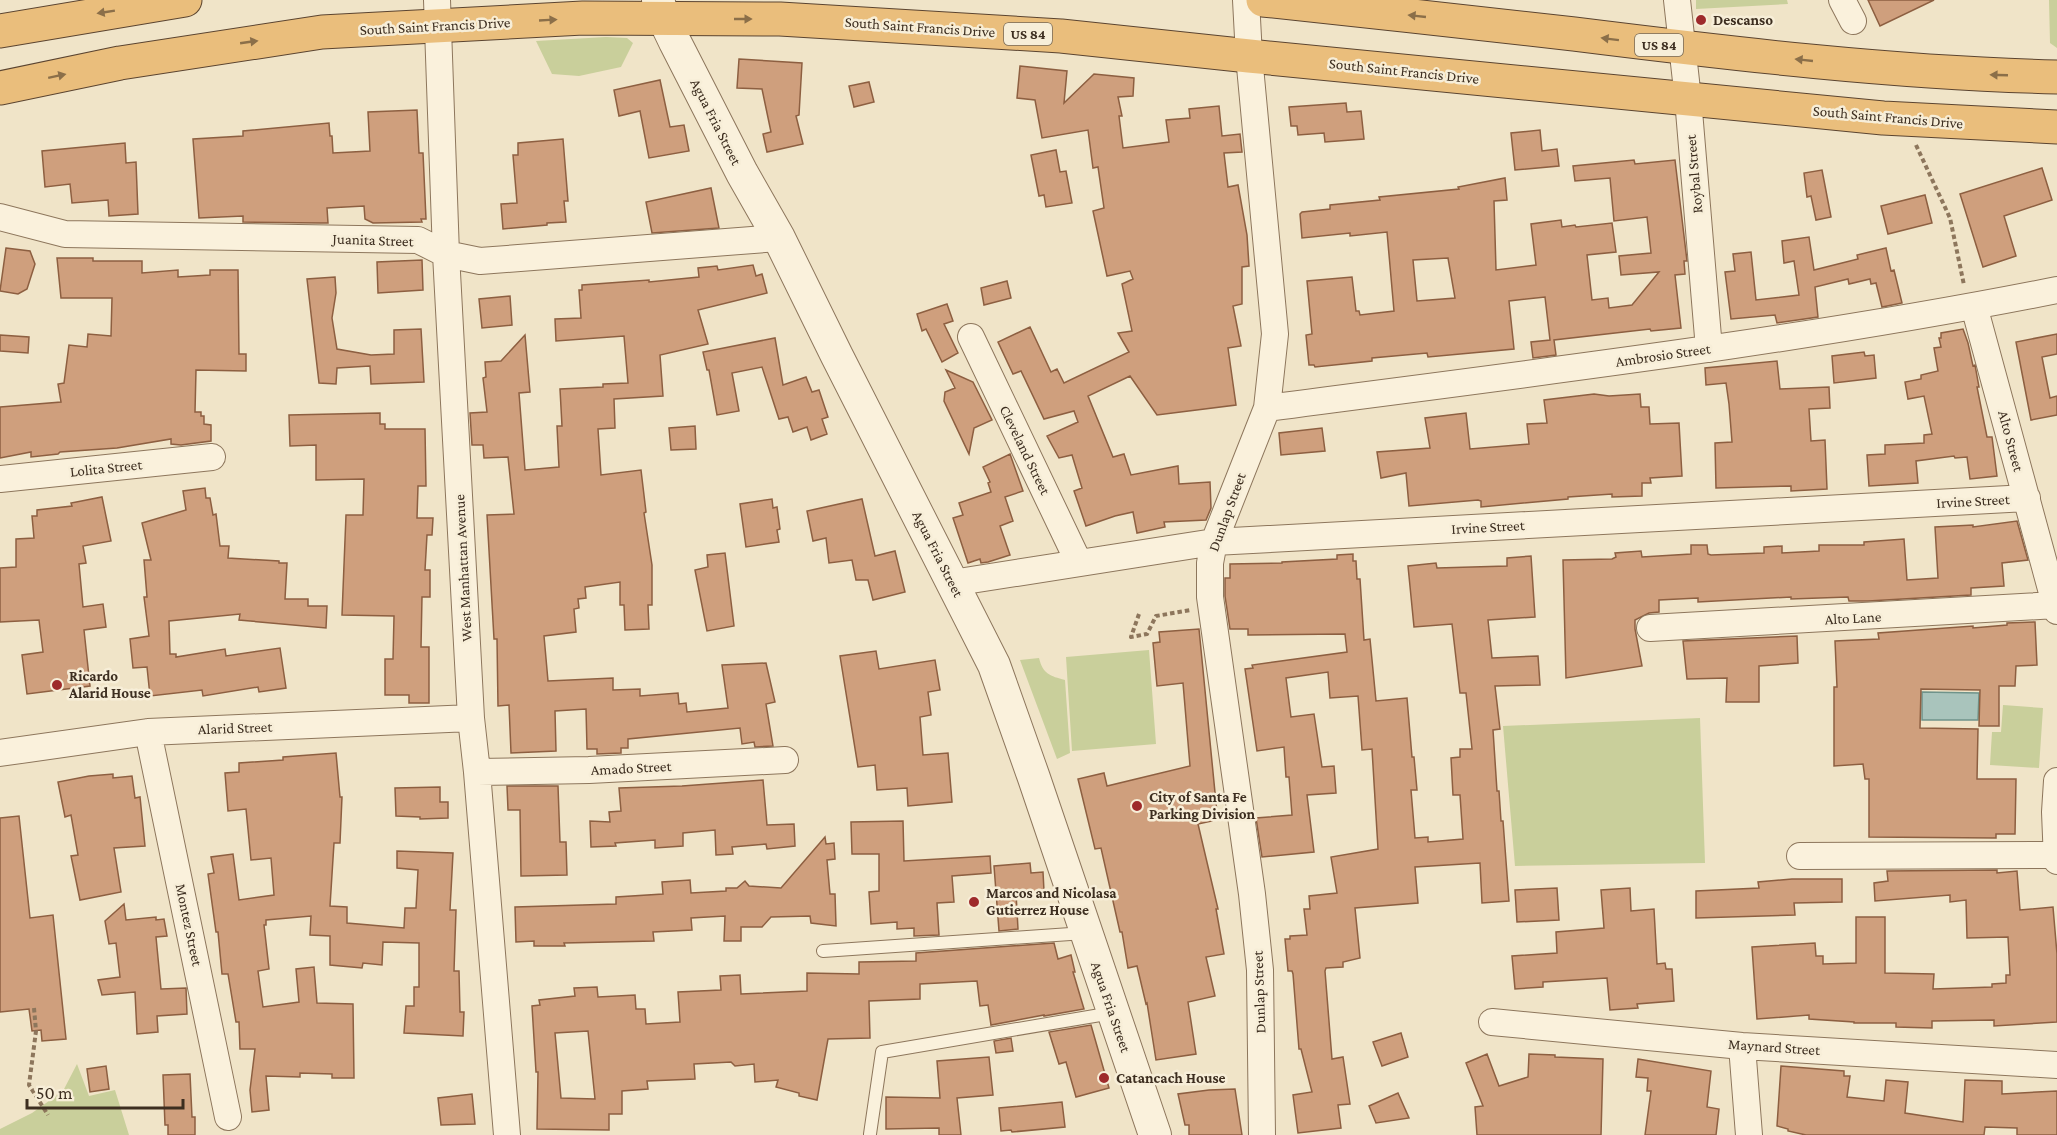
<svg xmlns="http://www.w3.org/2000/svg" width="2057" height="1135" viewBox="0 0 2057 1135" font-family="'Crimson Pro',serif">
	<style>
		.green { fill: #c9cf9b }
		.water { fill: #a9c4bc; stroke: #6f938a; stroke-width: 1.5 }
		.building { fill: #cf9f7d; stroke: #8d5f41; stroke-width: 1.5; fill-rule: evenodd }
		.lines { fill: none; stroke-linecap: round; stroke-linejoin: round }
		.service-casing { stroke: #8d765c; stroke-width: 14 }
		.minor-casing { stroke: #8d765c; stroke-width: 28 }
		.tertiary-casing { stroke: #8d765c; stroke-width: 34 }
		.trunk-casing { stroke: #5b4430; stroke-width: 35 }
		.path { stroke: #8d765c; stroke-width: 4; stroke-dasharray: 4.5 3; stroke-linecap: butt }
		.service { stroke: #faf1dc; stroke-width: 12 }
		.minor { stroke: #faf1dc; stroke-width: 26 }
		.tertiary { stroke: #faf1dc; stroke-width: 32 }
		.trunk { stroke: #eabe7c; stroke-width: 33 }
		.oneway { fill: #8b6f49 }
		.poi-dot { fill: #9e2a2b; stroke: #f7eed8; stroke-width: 2 }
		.labels { text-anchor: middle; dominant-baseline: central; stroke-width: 5; stroke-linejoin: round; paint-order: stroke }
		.shield { fill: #f7eed8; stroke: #756857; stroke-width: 1.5 }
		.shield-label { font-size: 14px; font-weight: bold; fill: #3d2e20 }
		.poi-label { font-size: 15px; font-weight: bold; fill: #3d2e20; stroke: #f7eed8; text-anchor: start }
		.street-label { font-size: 15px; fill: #3d2e20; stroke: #f7eed8 }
	</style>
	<rect width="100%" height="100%" fill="#f0e4c8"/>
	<path class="green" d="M1696,0H1787L1788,4L1696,9Z
		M2049,0H2057V48L2050,43Z
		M606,37L627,38L633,43L621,67L579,76L552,74L536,41Z
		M1149,650L1156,744L1072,751L1066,657Z
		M1039,658C1043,674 1050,676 1065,680L1070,753L1057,759L1020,660Z
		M2003,705L2043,708L2039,768L1990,765L1992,732H2001Z
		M1700,718L1705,863L1515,866L1503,726Z
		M77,1064L89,1096L115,1090L129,1135H0V1129L32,1113L63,1091Z"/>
	<path class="water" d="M1922,692L1979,693L1978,720H1922Z"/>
	<path class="building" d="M1868,0H1934L1880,26Z
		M739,59L802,63L799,115L796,116L803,144L767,152L763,134L771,132L762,89L737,88Z
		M1020,66L1067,71L1064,103L1094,74L1134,78L1133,96L1118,97L1122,116H1119L1123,148L1169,142L1166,120L1190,118L1189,109L1219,106L1222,136L1240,134L1242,152L1224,153L1228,187L1238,185L1247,235L1249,266L1242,267V304L1233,306L1241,346L1228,348L1236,405L1157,415L1130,376L1088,396L1113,457L1124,454L1131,475L1178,466L1179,484L1210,482L1211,508L1206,520L1164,522L1165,527L1137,533L1133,512L1115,516L1086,526L1074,491L1082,488L1072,455L1059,458L1047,436L1078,422L1074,411L1044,419L1021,371L1013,374L998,342L1030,327L1051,372L1057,369L1064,383L1129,352L1118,333L1132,331L1122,284L1133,279L1130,271L1107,276L1093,211L1104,208L1098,167L1093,168L1088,130L1042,138L1035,100L1017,98Z
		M660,80L670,127L684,125L689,151L649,158L640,111L619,116L614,90Z
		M869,82L874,102L854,107L849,86Z
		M1346,103L1347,112L1361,111L1364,139L1325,142L1324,133L1298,135L1297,126H1291L1289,107Z
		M417,110L419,153H423L426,219H421L422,222L373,223L365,219L364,206L327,208L328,223H321L243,222V216L199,218L193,139L243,136V131L329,123L330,136H332L333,153L370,151L368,112Z
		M1540,130L1542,151L1557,149L1559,166L1515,170L1511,133Z
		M563,139L568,201H564L566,222L547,223V225L503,229L501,204L517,203L513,155H518V143Z
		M125,143L126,163L136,162L138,214L109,216L108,200L72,203L70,184L45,187L42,151Z
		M1056,150L1060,172L1066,171L1072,203L1046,207L1044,195L1039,196L1031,155Z
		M1634,160L1635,164L1675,160L1687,261H1684L1685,274L1675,275L1681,328L1651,331L1650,329L1554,340L1556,355L1533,358L1531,342L1550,340L1545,297L1509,301L1514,349L1428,357L1427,353L1372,358V361L1315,367L1314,365H1309L1306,335L1312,334L1307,281L1352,277L1356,311H1359L1360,315L1394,311L1387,232L1350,236V233L1302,238L1300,214L1302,212L1330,209V205L1380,200L1379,197L1459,189L1458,187L1505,178L1507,200L1494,201L1496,270L1536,265L1531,224L1561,220L1562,227L1575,225L1576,227L1612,223L1616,252L1587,255L1592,300L1608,298L1609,308L1632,305L1659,272L1621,275L1619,256L1651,253L1647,217L1614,221L1610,178L1575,181L1573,166ZM1448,258L1455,298L1417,301L1413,260Z
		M2042,168L2052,200L2004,216L2016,256L1983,267L1960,194Z
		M1822,170L1831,217L1816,220L1811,196L1807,197L1804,173Z
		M711,188L719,228L652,233L646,202Z
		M1925,195L1932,223L1888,234L1881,206Z
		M1809,237L1814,270L1858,259L1857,255L1886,248L1891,271L1894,270L1902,303L1882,307L1876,283L1871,284L1870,279L1849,284L1848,279L1815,287L1818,317L1777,323L1775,315L1731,319L1725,272L1735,271L1733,254L1751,252L1756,300L1799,295L1794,261L1784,263L1782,241Z
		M6,248L30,251L35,264L27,289L18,294L0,291Z
		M57,258H93V261H142V273L178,270V277L210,275V270H238L239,354H246V371L196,370L195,412H201V416H204V424L211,425V441L181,445L171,444V439L117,448L60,452L58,454L31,457V452L0,458V407L61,402L58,384L64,383L69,345L87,347L88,334L111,336L112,298H61Z
		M422,260L423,290L378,293L377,262Z
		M753,265L756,276L762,274L767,293L698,310L708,344L660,355L663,396L614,399L615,428L598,429L601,475L641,470L646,512L644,513L652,565V605H648L649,629L625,630L624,605H620V582L585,587L586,598L578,599L579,608L574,609L576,632L544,636L548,681L613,678V690L640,689V696L678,693L679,704L686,703L687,712L728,708L722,665L766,663L775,702L766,704L773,746L755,747L754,742L742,744L740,728L628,739V748H621V753L597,754V749H587L586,709L555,711L556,751L511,753L509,705L498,706L497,639H494L487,515L514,514L508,457L484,458L483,445H472L470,413L487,412L483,378L486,377L485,362L501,361L525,335L530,392L519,393L525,470L559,467L557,426H562L560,389L603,387V384L628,383L624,336L556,341L555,319L581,318L579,290H582V285L649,280V282L699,277L698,268L717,266L718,270Z
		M335,277L336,293L332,318L337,349L371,355L394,354V330L421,329L424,382L371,384L370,366L337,368L336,384L319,383L307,279Z
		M1007,281L1011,298L984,305L981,288Z
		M510,296L512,325L482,328L479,299Z
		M947,304L953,321L944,324L958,353L942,362L926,329L922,331L917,314Z
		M1963,329L1968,343L1973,366L1975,365L1979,387H1977L1987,437H1992L1997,476L1970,479L1967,457L1955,458L1954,456L1916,461L1918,483L1869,486L1867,455L1885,454V445L1924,443V435L1932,434L1924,396L1908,399L1905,382L1921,379V375L1938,371L1934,348L1941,347L1939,338H1941V333Z
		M2057,334V354L2042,357L2050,398L2057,396V415L2031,420L2016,342Z
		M0,335L29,337L28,353L0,351Z
		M775,338L783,385L806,377L812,392L819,390L828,417L822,419L827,434L811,440L807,427L793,432L788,417L779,419L762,367L732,373L739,411L717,415L709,370H707L703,352Z
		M1864,352L1865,356L1874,355L1876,378L1834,383L1832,356Z
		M1777,361L1780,389L1829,387L1830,408L1809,409L1811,441L1825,440L1827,489L1791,491V486L1716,488L1715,443L1732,442L1729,404L1726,383L1706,385L1705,368Z
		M946,370L973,382L992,420L974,428L969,454L944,401L945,392L955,388Z
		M1594,394L1609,396L1640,394L1641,407H1649L1650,424L1679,423L1682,476L1650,478L1651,483H1642V496L1612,497V494L1568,497V499L1481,507V501L1478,500L1409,506L1406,473L1381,478L1377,452L1430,448L1425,418L1466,413L1470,449L1529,444L1527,424L1547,423L1544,400Z
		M380,413V424H385V429H425L426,486H418L417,518H433L432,535H427L425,570H430V597H422L421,647H429V703H409V695H385V659H393L394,616L342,615L346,515H363L364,479L316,480V445L290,446L289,415Z
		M695,426L696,449L671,450L669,428Z
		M1322,428L1325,451L1281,455L1279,433Z
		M1010,454L1023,491L1005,497L1013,521L1000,526L1010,555L988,562L981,563L980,559L968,563L953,518L963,515L959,503L991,492L988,483L990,482L983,467Z
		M205,488L206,498H210L213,515L216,514L220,546H229L228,558L279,561V563H287L285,599H308V606H327L326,628L239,620L240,614L169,621L170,654H176V657L225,649L226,656L280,648L286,688L259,692L258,687L203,696L202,690L150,696L147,667L133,668L130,639L149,636L144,597H147L144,560H151L142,523L186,510L183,491Z
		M102,497L111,541L83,546L86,563L79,564L83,607L103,604L106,627L84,630L90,686L27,694L22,655L43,652L39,620L0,622V568L16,567V539L34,538L32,516H37V510L72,506L71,503Z
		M772,499L773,508L777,507L780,529L777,530L779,542L746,547L740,504Z
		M862,499L875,556L895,551L905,592L873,600L868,580H856L852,560L829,563L826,538L813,541L807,511Z
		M2017,521L2028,560L2002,563L2004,586L1971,588V595L1868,601H1849L1848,597L1791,599V597L1698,602V598L1659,600V612L1649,613L1635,620V629L1642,666L1566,678L1563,560L1612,559L1616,557L1615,553L1641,551L1642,557L1691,554V545H1707L1708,554L1711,555L1764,553V547L1782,546V553L1819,551V545H1864V542L1904,539L1907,580L1938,578L1935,527L1973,525V527Z
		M725,553L734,626L707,631L695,570L708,567L707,555Z
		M1353,554V561H1356L1357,579H1360L1364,640L1370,639L1376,701L1407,698L1412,757H1414L1417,790H1411L1415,838L1428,837V842L1463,839L1460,795H1453L1451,758L1460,757V749H1472L1466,693H1460L1452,624L1414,627L1408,566L1436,563L1437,568L1507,566V558L1531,556L1535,617L1488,620L1492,658L1538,656L1540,685L1495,686L1500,729L1493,730L1497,791H1499L1501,821H1503L1509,901L1482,903L1480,863L1415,867L1418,903L1355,908L1360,958L1343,962V967L1326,968L1325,971L1332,1059L1343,1057L1350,1104L1338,1105L1341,1128L1298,1133L1293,1095L1312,1092L1301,1049H1299L1293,974L1292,971H1288L1285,939H1290V936L1307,935L1304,909H1310L1309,896L1337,893L1331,857L1378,849L1372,749L1362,750L1358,696L1330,698L1328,672L1286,678L1291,717L1314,714L1322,767L1334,766L1336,793L1307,795L1314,852L1262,857L1256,818L1292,815L1289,777H1286L1284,747L1257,751L1245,669L1253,668L1252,665L1347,652L1345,634L1248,635V629H1230L1225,596V578H1230V564L1282,563V562L1337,559V555Z
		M2035,622L2037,665L2016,666L2015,686H1999V726H1979L1980,690L1921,689L1920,728L1978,729L1977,779H2016L2015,834H1996V838L1869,837V779H1865L1863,764L1834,766V687H1837L1835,641L1879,639L1878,633L1973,626V628L2007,625V623Z
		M1199,629L1217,813L1211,814L1212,821L1198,824L1218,909H1216L1224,954L1206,957L1215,996L1188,1002L1196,1054L1156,1060L1147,1003L1146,1004L1137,966L1128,968L1122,932H1120L1101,848L1095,849L1078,779L1104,773L1107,786L1190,766L1183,683L1157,686L1153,643L1160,642L1159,632Z
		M1797,636L1798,663L1759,666V702H1726L1727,678L1687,679L1683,641Z
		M876,651L879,669L935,660L940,690L928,692L931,715L920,717L923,755L948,753L952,802L908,806L907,788L877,790L875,765L858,767L840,656Z
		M336,753L340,797H342L340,843H334L330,906L347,907V923L404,928L405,908H416L418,870L397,868V851L453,853L450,910H456L454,971H459L460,1012H464L463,1036L404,1033L406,1006H414V987H419V943L383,942L382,965L363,963L362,968L330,965V936L310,935L311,916L266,920V925H264L269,969L258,971L263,1007L299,1002L296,969L314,967L317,1003L353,1004L354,1078H332V1074L300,1073V1077L266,1076L269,1110L252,1112L250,1090L255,1049H240L239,1022H236L228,974H222L218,932H216L208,874L214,873L211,857L233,854L239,900L274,895L271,858L251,860L246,809L228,811L225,773L239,772V763L283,760V757Z
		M113,774V778L132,776L135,798L140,797L145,846L114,848L121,892L80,900L71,856L78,855L71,815L65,817L58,782L89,776Z
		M763,780L767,825L794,824L795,846L767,849L766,844L732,847L733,854L716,855L715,830L683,833V846L655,848V840L615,843L616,846L591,847L590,821L610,822L609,812L621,811L619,788L682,786Z
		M507,786H558L560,842H566L567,875L521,876L520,810H508Z
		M440,787V802H448V818L420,819V817L396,816L395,788Z
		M19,816L30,918L53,915L66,1039L42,1041L41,1030L32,1031L29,1009L0,1012V818Z
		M903,821L904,861L990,856L991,873L952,876L954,902L937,903L939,935L914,936V928L897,929V922L871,924L869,892L879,891V854H852L851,822Z
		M825,837L826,844L834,843L835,859L827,860L830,894H835L836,926L811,923L810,916L771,917L762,927H741V941H724L725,916L691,918L692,930L653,932L654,941L564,943L565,946H534V941L516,942L515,907L616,904V897L663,894L662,882L690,880L691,893L726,891V888H737L745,881L749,886L781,888Z
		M1030,863L1031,873L1043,872L1044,891L1016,893L1018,929L999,931L994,866Z
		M1997,870V873L2017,871L2020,910L2053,907L2057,954V1022L1994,1026V1020L1932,1021V1028L1896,1027V1023H1854V1022L1809,1019V1015L1757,1019L1752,947L1815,943L1816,956H1823V964L1856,963V917H1885V973L1934,974L1933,989L1992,987V984L2006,983V975H2010L2008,937L1967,938L1966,900L1950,902V895L1875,901L1874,883L1888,881L1887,871Z
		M1792,879H1842V902L1794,903L1795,915L1696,918V891L1759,888L1758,882Z
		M1557,888L1559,920L1517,922L1515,890Z
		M1630,888L1631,911L1654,909L1657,964L1665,963L1666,969H1672L1674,1001L1637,1004L1638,1008L1610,1010L1607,978L1543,982V987L1515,989L1512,956L1557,953L1556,932L1604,928L1601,890Z
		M124,904L126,920L156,917V920L164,919L167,936L156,937L161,989L186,988L187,1014L157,1016L158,1032L137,1034L135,992L102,995L98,980L120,977L116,943L109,944L105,921Z
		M1054,943L1058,959L1071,955L1075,972H1073L1084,1009L1044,1016V1015L991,1025L988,1005L980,1006L977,981L920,984V999L869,1001L870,1038L828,1039L817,1100L799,1096V1093L776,1087L778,1080L755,1082L754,1064L735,1066L731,1062L694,1064L695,1079L647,1081L648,1089L622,1091V1114H609V1130L537,1129L538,1072H536L532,1006L540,1005L539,1000L575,996L574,988L597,987L598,997L635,995L636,1009H645L646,1024L680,1022L678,992L721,990L720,976L740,975L741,994L807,991V973L859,974V962L916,961V953ZM588,1031L595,1099L561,1098L555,1033Z
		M1091,1025L1109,1088L1076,1097L1066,1062L1059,1064L1049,1032Z
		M1401,1033L1408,1057L1382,1066L1373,1042Z
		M1011,1038L1013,1051L996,1053L994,1041Z
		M1487,1054L1499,1086L1528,1077L1529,1054L1555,1055V1057L1603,1059L1601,1135H1477L1475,1107L1483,1106L1466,1063Z
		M989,1057L993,1095L957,1098L961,1135H939V1128L886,1129V1097L940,1098L937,1061Z
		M1638,1059L1711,1071L1707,1107L1719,1109L1716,1135H1645L1651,1091H1647L1648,1078L1636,1077Z
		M106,1066L109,1089L90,1092L87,1069Z
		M1781,1066L1844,1071V1076H1850L1847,1097L1884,1101L1886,1080L1908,1082L1905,1113L1963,1122L1965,1080L2002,1081V1094L2057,1091V1135H2017V1128L1985,1127L1984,1135H1806L1788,1131V1129L1777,1126Z
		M190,1074L192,1117H195V1135H168V1125H165L163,1075Z
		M1235,1089L1242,1135H1189V1125H1185L1178,1094L1209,1090Z
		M1398,1093L1409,1118L1376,1123L1369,1106Z
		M472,1094L475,1124L441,1125L438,1098Z
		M1062,1102L1065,1127L1012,1132L1011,1130L1001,1131L999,1108Z"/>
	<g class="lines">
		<g class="service-casing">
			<path id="service" d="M823,951L1085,933
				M870,1134L882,1052L1112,1013"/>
		</g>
		<g class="minor-casing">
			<path id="minor" d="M437,0L446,254L471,718L477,772L507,1135
				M1246,0L1249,56L1275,334L1267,408L1214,542L1210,563V597L1252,894L1260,970L1262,1135
				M1677,0L1688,99L1709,349
				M1842,0L1853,21
				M0,217L65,234L418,240L446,254L480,261L779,238
				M1974,306L2057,611
				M971,337L1079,563
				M1267,408C1531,373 1796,342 2057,290
				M0,479L212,457
				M952,583L1214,542L2027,498
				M1650,628L2056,605
				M148,732L228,1117
				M0,753L148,732L471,718
				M477,772L589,770L785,760
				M2057,781L2055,812L2057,861
				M1800,856L2056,855
				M1492,1022L1742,1046L2057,1065
				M1742,1046L1749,1135"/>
		</g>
		<g class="tertiary-casing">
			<path id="tertiary" d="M658,0L664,19L675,42L742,173L779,238L837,356L994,665L1034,778L1155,1135"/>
		</g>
		<g class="trunk-casing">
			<path id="trunk" d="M1263,0C1367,11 1470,22 1574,34C1734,54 1895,73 2057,77
				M0,31L185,0
				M0,88L120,63L322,32L583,18L780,19L1061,36L1249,56L1883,118L2057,127"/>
		</g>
		<path class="path" d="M1916,145L1950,218L1964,285
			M1139,614L1131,637L1147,634L1156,616L1191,610
			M34,1008L36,1031L29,1085L48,1115"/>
		<use href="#service" class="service"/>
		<use href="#minor" class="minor"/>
		<use href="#tertiary" class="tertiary"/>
		<use href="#trunk" class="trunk"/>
	</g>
	<defs><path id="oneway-solid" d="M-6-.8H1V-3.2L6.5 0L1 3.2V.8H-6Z" transform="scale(1.5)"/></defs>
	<g class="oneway">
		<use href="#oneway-solid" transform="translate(106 12) rotate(171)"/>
		<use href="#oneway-solid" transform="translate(1417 16) rotate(-174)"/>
		<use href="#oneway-solid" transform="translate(743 19)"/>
		<use href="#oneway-solid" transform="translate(548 20) rotate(-3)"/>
		<use href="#oneway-solid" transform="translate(1610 39) rotate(-173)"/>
		<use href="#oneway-solid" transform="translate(249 42) rotate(-8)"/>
		<use href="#oneway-solid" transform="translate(1804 60) rotate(-174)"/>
		<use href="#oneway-solid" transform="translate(1999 75) rotate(-178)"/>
		<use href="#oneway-solid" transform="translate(57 76) rotate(-12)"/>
	</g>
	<g class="poi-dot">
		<circle cx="1701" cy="20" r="6"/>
		<circle cx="57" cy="685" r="6"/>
		<circle cx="1137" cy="806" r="6"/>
		<circle cx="974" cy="902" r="6"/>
		<circle cx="1104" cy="1078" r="6"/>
	</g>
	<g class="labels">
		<g class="shield">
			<rect x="1004" y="23" width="48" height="22" rx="4.5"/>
			<rect x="1635" y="34" width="48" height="22" rx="4.5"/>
		</g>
		<g class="shield-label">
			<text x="1028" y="34">US 84</text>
			<text x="1659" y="45">US 84</text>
		</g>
		<g class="poi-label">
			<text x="1713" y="20">Descanso</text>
			<text x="69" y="676">Ricardo<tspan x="69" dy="17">Alarid House</tspan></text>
			<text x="1149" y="797">City of Santa Fe<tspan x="1149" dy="17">Parking Division</tspan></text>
			<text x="986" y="893">Marcos and Nicolasa<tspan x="986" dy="17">Gutierrez House</tspan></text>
			<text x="1116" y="1078">Catancach House</text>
		</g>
		<g class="street-label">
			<text transform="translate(435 26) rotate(-3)">South Saint Francis Drive</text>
			<text transform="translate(920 27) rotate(4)">South Saint Francis Drive</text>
			<text transform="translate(1404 71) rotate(6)">South Saint Francis Drive</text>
			<text transform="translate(1888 117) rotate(5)">South Saint Francis Drive</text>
			<text transform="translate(716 122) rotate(63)">Agua Fria Street</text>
			<text transform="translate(1694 174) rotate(-95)">Roybal Street</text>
			<text transform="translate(373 240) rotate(2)">Juanita Street</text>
			<text transform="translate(1663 355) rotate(-8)">Ambrosio Street</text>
			<text transform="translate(2011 441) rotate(75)">Alto Street</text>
			<text transform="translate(1025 450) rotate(64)">Cleveland Street</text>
			<text transform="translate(106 468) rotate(-6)">Lolita Street</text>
			<text transform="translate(1973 501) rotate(-3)">Irvine Street</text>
			<text transform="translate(1227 512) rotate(-70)">Dunlap Street</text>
			<text transform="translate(1488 527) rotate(-3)">Irvine Street</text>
			<text transform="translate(938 554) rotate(63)">Agua Fria Street</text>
			<text transform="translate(463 568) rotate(-93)">West Manhattan Avenue</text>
			<text transform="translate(1853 618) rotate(-3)">Alto Lane</text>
			<text transform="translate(235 728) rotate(-2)">Alarid Street</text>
			<text transform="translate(631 768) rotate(-3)">Amado Street</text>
			<text transform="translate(189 925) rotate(78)">Montez Street</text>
			<text transform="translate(1259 992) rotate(-92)">Dunlap Street</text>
			<text transform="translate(1111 1007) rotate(71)">Agua Fria Street</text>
			<text transform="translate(1774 1047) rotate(4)">Maynard Street</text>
		</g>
	</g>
	<path d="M27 1099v9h156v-9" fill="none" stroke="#3d2e20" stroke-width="3"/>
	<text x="36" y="1099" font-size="18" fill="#3d2e20" stroke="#f7eed8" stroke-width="4.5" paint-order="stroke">50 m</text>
</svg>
